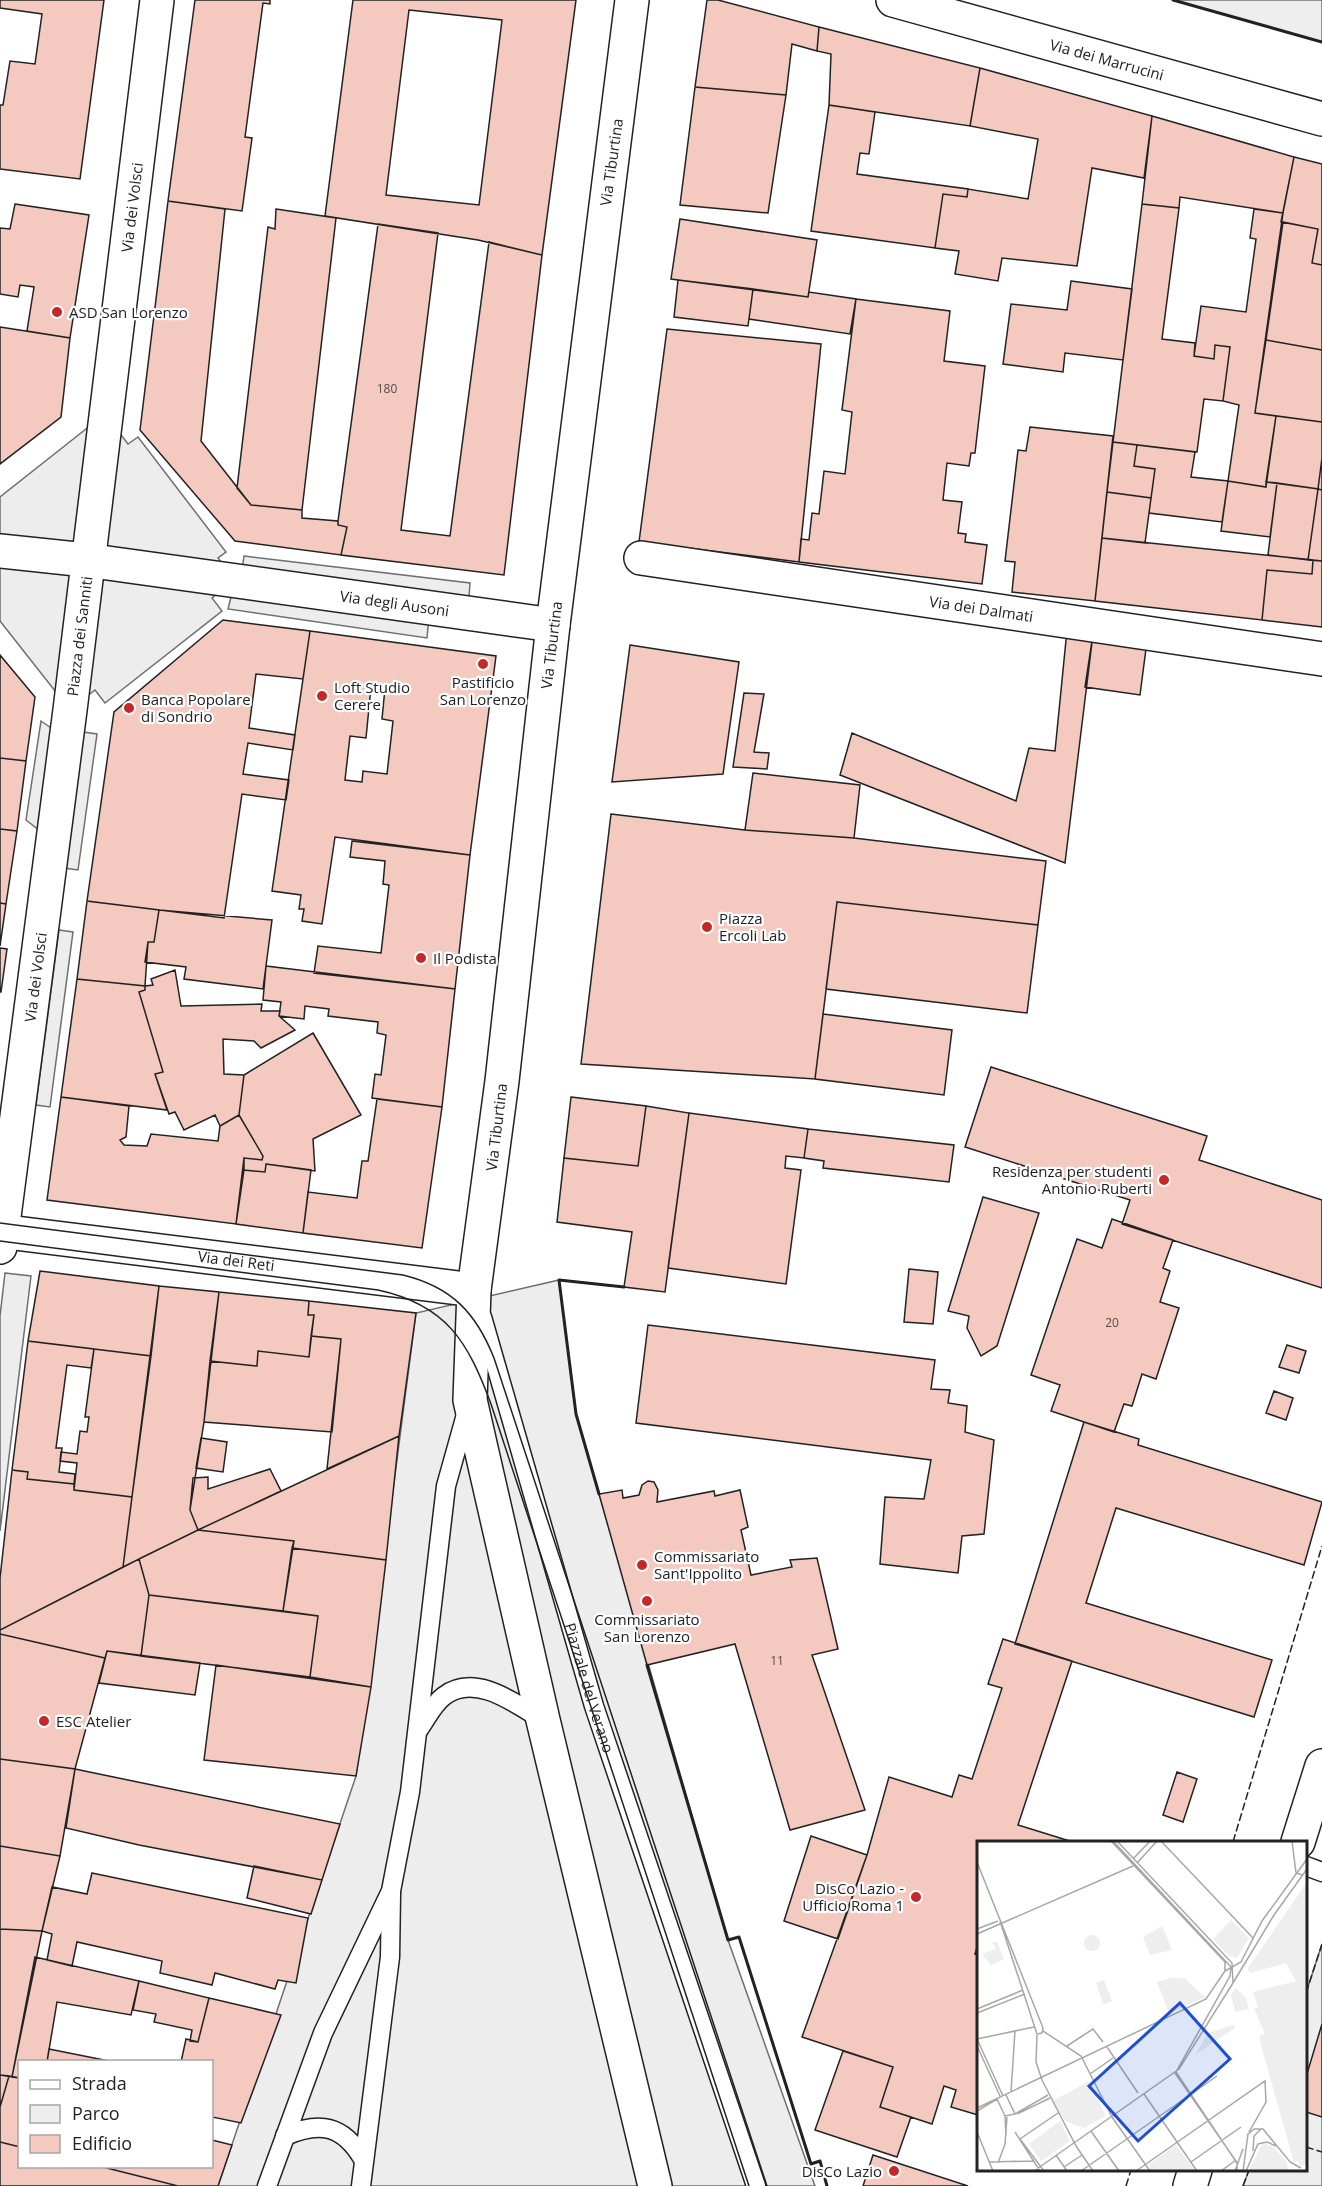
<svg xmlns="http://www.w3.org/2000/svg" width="1322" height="2186" viewBox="0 0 1322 2186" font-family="'Open Sans',sans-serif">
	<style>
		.green { fill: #eee; stroke: #6f6f6f; stroke-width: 1.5 }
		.parking { fill: #ededed; stroke: #6f6f6f; stroke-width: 1.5 }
		.building { fill: #f3c9c0; stroke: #222; stroke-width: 1.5; fill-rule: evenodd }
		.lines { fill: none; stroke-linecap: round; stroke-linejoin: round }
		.lane-casing { stroke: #222; stroke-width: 21 }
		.street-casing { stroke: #222; stroke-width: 36 }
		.secondary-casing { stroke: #222; stroke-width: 36 }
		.lane { stroke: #fff; stroke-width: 18 }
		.street { stroke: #fff; stroke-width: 33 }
		.secondary { stroke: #fff; stroke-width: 33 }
		.tram { stroke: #222; stroke-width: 1.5 }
		.fence { stroke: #222; stroke-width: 1.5; stroke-dasharray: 8 3; stroke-linecap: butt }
		.wall { stroke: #222; stroke-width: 3 }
		.poi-dot { fill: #c62828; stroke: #fff; stroke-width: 2 }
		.labels { text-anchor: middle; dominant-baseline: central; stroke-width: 4.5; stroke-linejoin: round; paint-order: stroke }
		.number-label { font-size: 12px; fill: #564c4a }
		.street-label { font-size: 15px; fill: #222; stroke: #fff }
		.poi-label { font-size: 15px; fill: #222; stroke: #fff; text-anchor: start }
		.inset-road { fill: none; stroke: #a7a7a7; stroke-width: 1.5 }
		.view { fill: #1d4ed8; fill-opacity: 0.15; stroke: #1d4ed8; stroke-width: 3 }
		.inset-edge { fill: none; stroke: #222; stroke-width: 3 }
	</style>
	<rect width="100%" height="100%" fill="#fff"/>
	<path class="green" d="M1173,0H1322V42Z
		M1322,1944V2186H1243L1249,2170H1306V1993Z"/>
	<path class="parking" d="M105,414L128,444L138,437L226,552L218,558L235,580L212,598L222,611L105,703L95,690L70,710L0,621V497Z
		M244,556L470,583L469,597L242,570Z
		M233,589L429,617L427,638L228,609Z
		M41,721L60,734L48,837L26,820Z
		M83,732L97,734L78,870L64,868Z
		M59,930L73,932L50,1107L36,1105Z
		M5,1273L31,1276L0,1531V1316Z
		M559,1280L576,1414L594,1476L728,1940L815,2186H218L356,1776L416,1313Z"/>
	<path class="building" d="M0,0H104L80,179L0,169V105H3L10,61L35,64L42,14L0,8Z
		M195,0H270V4L263,3L245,137L252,138L242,211L168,201Z
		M353,0H576L542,255L478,240L325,216ZM409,10L502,20L479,205L386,195Z
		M707,0H718L819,27L817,51L792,44L786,95L695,87Z
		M819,27L980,68L970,126L829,105L831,54L817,51Z
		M980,68L1152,116L1144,178L1092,168L1077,266L1002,258L998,281L955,274L959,251L935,248L943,194L967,197L968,189L1028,199L1038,139L970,126Z
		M695,87L786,95L768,213L680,205Z
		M829,105L875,112L869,154L860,153L857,174L968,189L967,197L943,194L935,248L811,231Z
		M1152,116L1294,157L1283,213L1180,197L1179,208L1142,204Z
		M1294,157L1322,164V265L1312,263L1318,229L1281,222Z
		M168,201L225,209L201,441L251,505L302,510V518L338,521V525L347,527L341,555L235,541L140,430Z
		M15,204L89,215L70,338L27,331L34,287L20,285L18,297L0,294V228L10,229Z
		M1142,204L1179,208L1162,339L1195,343L1194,356L1214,359L1215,345L1230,347L1223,401L1204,399L1197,452L1113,442Z
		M276,209L336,218L302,510L251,505L237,488L268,227L275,229Z
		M1254,209L1283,213L1255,413L1276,416L1266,487L1228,481L1239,405L1223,401L1230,347L1215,345L1214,359L1194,356L1201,306L1246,312L1256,239L1250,238Z
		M680,219L817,240L808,297L671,279Z
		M1283,222L1318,229L1312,263L1322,265V350L1266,340Z
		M378,224L438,233L401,530L450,536L489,242L542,255L504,575L341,555L347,527L338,525V521Z
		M678,280L753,289L748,326L674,317Z
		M1071,281L1132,289L1123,360L1065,353L1063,372L1003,364L1011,304L1067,310Z
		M753,289L808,297L809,292L856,299L850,334L749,319Z
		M856,299L950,311L944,361L985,366L975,453H971L969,466L947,463L943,500L962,502L958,533L966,534L965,542L987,545L982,584L799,562L801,539L809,540L812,513L819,514L824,471L845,474L852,412L842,410Z
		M0,327L70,338L61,417L0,464Z
		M667,329L821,344L799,562L639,542Z
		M1266,340L1322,350V422L1255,413Z
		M1276,416L1322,422V458L1318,489L1266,482Z
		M1030,427L1113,436L1095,601L1012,592L1015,562L1005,561L1018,450L1026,451Z
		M1113,442L1137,445L1134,466L1155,469L1151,498L1107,492Z
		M1137,445L1195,452L1191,477L1228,481L1222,522L1149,513L1155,469L1134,466Z
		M1322,458V490L1318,489Z
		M1228,481L1266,487V482L1277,483L1270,537L1221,531Z
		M1277,483L1318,489L1308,560L1268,555Z
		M1318,489L1322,490V561L1308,560Z
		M1107,492L1151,498L1145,543L1102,538Z
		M1102,538L1313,560L1312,574L1267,570L1262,620L1095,601Z
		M1313,560L1322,561V627L1262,620L1267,570L1312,574Z
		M223,620L310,631L303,679L256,674L249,728L295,735L293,750L248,743L243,774L289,780L286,800L242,794L224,918L87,901L114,712Z
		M1067,630L1093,634L1065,863L840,775L852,733L1016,801L1029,748L1055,751Z
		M310,631L496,656L470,855L335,837L322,924L302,921L304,909H299L301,895L272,891ZM371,687L385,688L382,719L393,721L387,774L363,771L362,782L345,780L350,736L366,738Z
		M1093,634L1147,641L1140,695L1085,687Z
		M630,645L739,662L723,774L612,782Z
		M0,655L35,697L26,761L0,758Z
		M744,693L764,694L754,752L769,753L767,769L733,767Z
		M0,758L26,761L17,831L0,829Z
		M753,773L860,785L854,838L745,830Z
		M611,814L745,830L854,838L1046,861L1038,925L837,902L815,1079L581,1064Z
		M0,829L17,831L6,904L0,903Z
		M352,841L470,855L455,989L314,973L318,946L381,953L389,885L383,884L385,861L350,857Z
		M87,901L159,910L154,942H148L145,986L77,979Z
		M837,902L1038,925L1027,1013L826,989Z
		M0,903L6,904L0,946Z
		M159,910L272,920L263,989L184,979L186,967L145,962L148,942H154Z
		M0,948L7,949L1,992H0Z
		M266,966L455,989L442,1107L372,1098L375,1074L381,1075L386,1035L377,1033L378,1022L328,1016L329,1009L305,1006L304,1019L279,1016L281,1002L263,1000Z
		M175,970L181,1006L262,1004L261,1011H280L279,1016L295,1030L261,1048L254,1041L223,1039L224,1074L244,1075L239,1115L220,1126L215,1115L184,1130L175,1112L169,1114L155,1074L163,1072L139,992L145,990V986L153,985L151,979Z
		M77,979L145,986V990L139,992L163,1072L155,1074L167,1110L61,1097Z
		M823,1014L952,1030L944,1095L815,1079Z
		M313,1033L361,1115L313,1139L315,1171L266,1164L265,1172L244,1170V1158L262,1160L263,1156L239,1115L244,1075Z
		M991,1067L1207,1136L1199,1160L1322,1200V1288L1122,1224L1130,1200L965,1147Z
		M61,1097L129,1106L126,1137L120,1140L124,1145L147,1146L151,1134L218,1141L220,1126L239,1115L263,1156L262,1160L244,1158L236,1224L47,1200Z
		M571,1097L646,1106L638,1166L564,1158Z
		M377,1099L442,1107L422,1248L303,1233L308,1192L357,1198L362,1161H368Z
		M646,1106L689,1113L665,1292L624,1287L632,1232L557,1222L564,1158L638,1166Z
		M689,1113L808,1129L804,1158L786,1156L785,1168L801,1170L786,1284L668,1268Z
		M808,1129L954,1145L949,1182L823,1168L824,1161L804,1158Z
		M266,1164L311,1170L303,1233L236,1224L244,1170L265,1172Z
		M983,1197L1039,1213L997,1346L981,1356L967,1328L969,1316L948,1311Z
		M1112,1219L1173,1240L1163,1268L1170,1271L1160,1302L1179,1308L1156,1379L1142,1374L1132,1406L1124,1404L1114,1432L1051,1411L1060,1385L1031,1375L1077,1239L1102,1248Z
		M909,1269L938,1272L933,1324L904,1322Z
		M40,1271L159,1286L151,1356L28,1341Z
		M159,1286L219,1292L204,1422L190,1510L198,1530L123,1567Z
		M219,1292L309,1301L308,1315H314L309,1357L258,1351L257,1366L210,1361Z
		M309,1301L416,1313L399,1436L327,1469L341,1339L311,1336L314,1315H308Z
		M648,1325L935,1360L931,1389L950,1390L948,1403L967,1406L965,1432L994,1440L984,1534L962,1536L958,1573L880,1564L885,1497L924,1499L931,1460L636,1423Z
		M311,1336L341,1339L332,1432L204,1422L210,1361L257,1366L258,1351L309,1357Z
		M28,1341L94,1349L91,1368L67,1365L56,1448H62L59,1472L75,1474L74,1484L27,1479L28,1472L12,1470Z
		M1287,1345L1306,1351L1299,1373L1279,1367Z
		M94,1349L151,1356L132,1497L74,1490L77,1463L60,1461L61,1452L77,1454L80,1431L87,1432L89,1417H85Z
		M1274,1391L1293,1398L1286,1420L1266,1413Z
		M1084,1422L1139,1439L1138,1445L1322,1502L1304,1565L1116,1508L1086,1603L1272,1660L1254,1717L1015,1644Z
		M399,1436L386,1560L292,1548L294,1541L198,1530Z
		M201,1438L227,1442L223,1472L196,1468Z
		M270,1469L281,1491L198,1530L190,1510L193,1478L208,1477V1489Z
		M12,1470L28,1472L27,1479L74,1484V1490L132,1497L123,1567L0,1630V1578Z
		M648,1481L654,1482L658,1490L657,1502L714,1491L715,1496L740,1490L748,1527L741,1530L751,1575L792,1567L790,1560L817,1558L838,1649L812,1655L865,1810L790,1830L735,1644L647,1665L599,1494L622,1490L623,1498L639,1495L642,1485Z
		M198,1530L294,1541L283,1611L149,1595L139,1559Z
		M292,1548L386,1560L371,1687L310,1677L318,1616L283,1611Z
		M139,1559L149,1595L141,1656L107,1651L105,1658L0,1634V1630Z
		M149,1595L318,1616L310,1677L141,1656Z
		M0,1634L105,1658L75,1769L0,1759Z
		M1003,1639L1072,1661L1018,1825L1073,1842H978V1944L975,1954L978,1955V2115L951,2107L956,2090L944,2086L932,2124L880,2107L893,2067L802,2037L867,1855L889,1777L952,1797L959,1775L972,1779L1002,1688L988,1684Z
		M107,1651L200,1663L195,1695L99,1683Z
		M216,1665L371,1687L356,1776L204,1760Z
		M0,1759L75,1769L60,1856L0,1846Z
		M75,1769L340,1824L322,1880L139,1845L66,1828Z
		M1177,1772L1197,1779L1183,1822L1163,1815Z
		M811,1836L867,1855L838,1939L784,1921Z
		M0,1846L60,1856L42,1931L0,1929Z
		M254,1866L322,1880L311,1914L247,1898Z
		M92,1873L308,1918L296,1983L278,1980L275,1989L215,1973L212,1985L160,1973L162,1961L77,1942L72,1966L47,1960L52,1934L42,1931L52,1887L87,1894Z
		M0,1929L42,1931L12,2077L0,2075Z
		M35,1957L139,1981L131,2015L57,2002L47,2062H20V2078L12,2077Z
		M139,1981L209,1998L198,2042L190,2041L192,2030L154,2022L156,2014L133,2010Z
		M209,1998L281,2015L241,2123L212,2117V2062H181L186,2039L198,2042Z
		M1322,2024V2117L1306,2112V2077Z
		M49,2049L114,2062H47Z
		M843,2051L893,2067L880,2107L911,2117L897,2157L815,2130Z
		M0,2075L9,2076L0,2107Z
		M9,2076L20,2078V2147L0,2142V2107Z
		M212,2140L232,2145L218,2186H178L99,2166H212Z
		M0,2142L20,2147V2166H99L178,2186H0Z
		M873,2155L968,2186H863Z"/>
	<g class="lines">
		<g class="lane-casing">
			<g id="lane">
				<path id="s1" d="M482,1317L594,1706L756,2186"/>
				<path d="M419,1729C427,1718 433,1704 444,1696C475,1672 516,1704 543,1720"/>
				<path d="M1306,1866L1322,1872"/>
				<path d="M285,2136C320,2121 343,2125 363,2159"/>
				<path d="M267,2186L323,2033L391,1891L410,1792L446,1486L467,1411"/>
				<path d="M361,2186L390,1957L391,1893"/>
			</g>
		</g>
		<g class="street-casing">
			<g id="street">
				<path id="s2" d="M0,551L86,560L553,625"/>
				<path id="s3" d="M641,558L1322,659"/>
				<path id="s4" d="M0,1247L70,710L157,0"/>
			</g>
		</g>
		<g class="secondary-casing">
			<g id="secondary">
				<path d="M632,0L553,625L502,1081L474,1290L470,1400L543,1720L655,2186"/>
				<path id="s5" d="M893,0L1322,119"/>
				<path id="s6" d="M0,1231L474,1290"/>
				<path d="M1298,1842L1322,1766"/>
				<path d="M1190,2186L1195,2170"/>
			</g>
		</g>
		<use href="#lane" class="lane"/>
		<use href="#street" class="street"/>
		<use href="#secondary" class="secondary"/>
		<path class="tram" d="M0,1223L403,1275C452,1287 476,1313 494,1358L767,2186
			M0,1241L378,1290C447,1305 468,1342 491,1404L749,2186"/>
		<path class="fence" d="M1233,1842L1322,1546
			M1306,1993L1322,1944
			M1306,2147L1322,2152
			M1126,2186L1131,2170
			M1243,2186L1249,2170"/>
		<path class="wall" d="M1173,0L1322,42
			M599,1494L576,1414L559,1280L624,1287
			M647,1665L728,1940L739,1937L811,2164L820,2161L827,2186"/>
	</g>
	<g class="poi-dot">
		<circle cx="57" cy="312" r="6"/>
		<circle cx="483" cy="664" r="6"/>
		<circle cx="322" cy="696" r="6"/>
		<circle cx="129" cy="708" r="6"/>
		<circle cx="707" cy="927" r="6"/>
		<circle cx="421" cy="958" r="6"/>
		<circle cx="1164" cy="1180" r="6"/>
		<circle cx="642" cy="1565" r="6"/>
		<circle cx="647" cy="1601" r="6"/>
		<circle cx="44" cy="1721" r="6"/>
		<circle cx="916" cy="1897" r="6"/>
		<circle cx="894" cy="2171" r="6"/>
	</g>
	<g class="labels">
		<g class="number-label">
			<text x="387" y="388">180</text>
			<text x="1112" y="1322">20</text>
			<text x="777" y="1660">11</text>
		</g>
		<g class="street-label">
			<text stroke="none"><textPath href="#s5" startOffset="222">Via dei Marrucini</textPath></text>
			<text transform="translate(611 162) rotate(-82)">Via Tiburtina</text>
			<text stroke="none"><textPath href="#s4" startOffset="1048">Via dei Volsci</textPath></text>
			<text stroke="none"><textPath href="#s2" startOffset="398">Via degli Ausoni</textPath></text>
			<text stroke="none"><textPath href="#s3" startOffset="344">Via dei Dalmati</textPath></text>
			<text stroke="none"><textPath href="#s4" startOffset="616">Piazza dei Sanniti</textPath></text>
			<text transform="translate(551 645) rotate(-83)">Via Tiburtina</text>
			<text stroke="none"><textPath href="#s4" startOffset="272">Via dei Volsci</textPath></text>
			<text transform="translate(496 1127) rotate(-83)">Via Tiburtina</text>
			<text stroke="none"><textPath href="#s6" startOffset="238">Via dei Reti</textPath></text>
			<text stroke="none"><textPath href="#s1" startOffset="386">Piazzale del Verano</textPath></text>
		</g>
		<g class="poi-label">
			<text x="69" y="312">ASD San Lorenzo</text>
			<text x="483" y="682" text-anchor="middle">Pastificio<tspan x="483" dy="17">San Lorenzo</tspan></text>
			<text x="334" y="687">Loft Studio<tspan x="334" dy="17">Cerere</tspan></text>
			<text x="141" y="699">Banca Popolare<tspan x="141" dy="17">di Sondrio</tspan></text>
			<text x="719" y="918">Piazza<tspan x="719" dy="17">Ercoli Lab</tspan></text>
			<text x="433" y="958">Il Podista</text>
			<text x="1152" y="1171" text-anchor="end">Residenza per studenti<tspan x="1152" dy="17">Antonio Ruberti</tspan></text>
			<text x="654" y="1556">Commissariato<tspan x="654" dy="17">Sant'Ippolito</tspan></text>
			<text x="647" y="1619" text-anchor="middle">Commissariato<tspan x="647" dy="17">San Lorenzo</tspan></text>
			<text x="56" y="1721">ESC Atelier</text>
			<text x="904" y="1888" text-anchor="end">DisCo Lazio -<tspan x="904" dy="17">Ufficio Roma 1</tspan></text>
			<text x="882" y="2171" text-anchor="end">DisCo Lazio</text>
		</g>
	</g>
	<g transform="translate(977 1841)">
		<rect width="330" height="330" fill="#fff"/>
		<path d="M330,41V324L323,325L321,320L317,321L285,208L282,195L288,193L277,167L281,166L276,151L319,140L309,122L273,132L271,127ZM254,79L272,97L260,117L252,115L236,98ZM185,85L195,109L173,114L166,96ZM107 102a8 8 0 1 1 16 0a8 8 0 1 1-16 0ZM15,101H20L27,118L14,124L5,113L19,108ZM194,137H207L228,156L192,172L180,141ZM127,139L135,160L119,166L126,162L119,142ZM259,147L269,157L272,168L258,171L254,154ZM257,184L258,187L218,214L231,192ZM112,240L129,275L107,287L88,280L76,260ZM83,280L93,300L64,320L52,303ZM286,302L295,305L309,320L312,330H271ZM199,304L218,330H175L171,324Z" fill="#eee"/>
		<path class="inset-road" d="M136,0L254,126L253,135L199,231L260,322V330M184,0L276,97M315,0L319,32L325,34M156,18L173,0M0,21L66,187L65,192L60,193M161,21L180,0M23,80L60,193M0,88L21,80M0,93L156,25M248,130L264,121L285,80L330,18M256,142L297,74L330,28M0,168L46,149M0,172L48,153M66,190L104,215L135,276L173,330M60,194L59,221L65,239L99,305L116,330M0,198L26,255M0,198L57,186M0,205L23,255M90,205L116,188L126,201M130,206L161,252M198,232L261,323M113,233L136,217M34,251L38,190M167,253L220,330M0,267L229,158L248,130V121L134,0M0,270L20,258L28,275L38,273L29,254M38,273L71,254M40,273L73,257M28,275L29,294M114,290L142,330M0,291L16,330M38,291L63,330M270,294L277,288H286L313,321L324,327M43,298L81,272M43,298L67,330M276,310L277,295L284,288M79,314L90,330M12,321L57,320M214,321L264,286M21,322L28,303L30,276M87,326L105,314M57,330L202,228L256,142L255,122L140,0M104,330L240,235M159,330L288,240L289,261L272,291M244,330L259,319M258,330L266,308M266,330L271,293M269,330L281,303L290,301L299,305"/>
		<path class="view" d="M203,162L253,218L161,300L112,245Z"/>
		<rect width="330" height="330" class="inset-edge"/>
	</g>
	<rect x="18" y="2060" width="195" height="108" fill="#ffffff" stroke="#a7a7a7" stroke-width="1.5"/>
	<rect x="30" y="2080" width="30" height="9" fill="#ffffff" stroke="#a7a7a7" stroke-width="1.5"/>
	<text x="72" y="2090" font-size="18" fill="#222222">Strada</text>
	<rect x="30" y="2105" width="30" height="18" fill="#eeeeee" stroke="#a7a7a7" stroke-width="1.5"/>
	<text x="72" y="2120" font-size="18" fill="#222222">Parco</text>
	<rect x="30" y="2135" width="30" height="18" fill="#f3c9c0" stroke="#a7a7a7" stroke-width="1.5"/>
	<text x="72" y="2150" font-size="18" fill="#222222">Edificio</text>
</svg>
